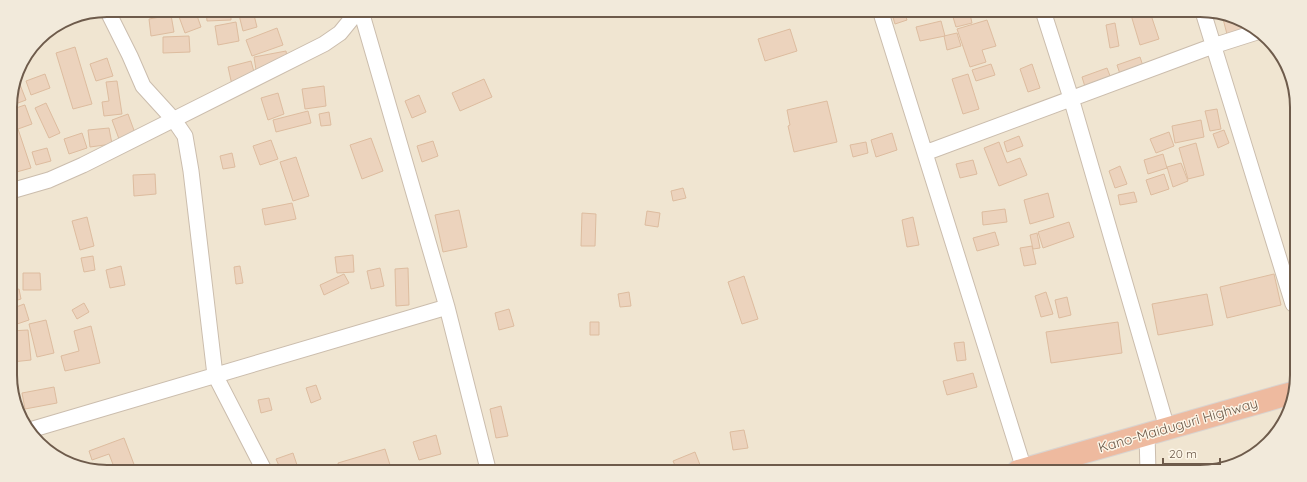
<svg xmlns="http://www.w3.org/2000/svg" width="1307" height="482" viewBox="0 0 1307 482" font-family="Quicksand,sans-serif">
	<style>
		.residential { fill: #f0e5d1 }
		.building { fill: #ecd3bd; stroke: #ddbc9f }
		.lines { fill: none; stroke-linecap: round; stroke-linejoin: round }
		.street-casing { stroke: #cbbdad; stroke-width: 17 }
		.highway-casing { stroke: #d9d4d0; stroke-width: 24 }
		.street { stroke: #fff; stroke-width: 15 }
		.highway { stroke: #eeba9f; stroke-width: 22 }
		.labels { text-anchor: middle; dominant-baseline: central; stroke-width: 3; stroke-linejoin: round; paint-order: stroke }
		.street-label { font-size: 14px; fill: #6e5b4b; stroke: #fdf6e8 }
		.rim { fill: none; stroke: #6e5b4b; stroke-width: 2 }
	</style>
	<rect width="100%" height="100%" fill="#f9f2e2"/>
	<path class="residential" d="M107,10L1231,15L1273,43L1296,94L1292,406L1259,452L1206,472L76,467L34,439L12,394L10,100L20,64L43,34L70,17Z"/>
	<path class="building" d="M190,10H195L201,27L185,33L178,14Z
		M206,10L231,11V20L207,21Z
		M238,11H253L257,27L243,31Z
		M892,14H905L907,20L895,24Z
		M965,14H970L972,23L956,27L953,17Z
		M171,15L174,32L151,36L149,19Z
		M1131,15H1151L1159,39L1140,45Z
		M1222,15H1231L1256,32L1228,38Z
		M987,20L996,46L982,50L986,62L970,67L957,29Z
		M941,21L945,36L920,41L916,27Z
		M236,22L239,41L218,45L215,26Z
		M1115,23L1119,46L1110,48L1106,25Z
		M277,28L283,45L252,56L246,40Z
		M790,29L797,51L765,61L758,39Z
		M957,33L961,46L947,50L944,36Z
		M189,36L190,52L163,53V37Z
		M75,47L92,104L73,109L56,53Z
		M286,51L289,70L257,76L254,57Z
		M1140,57L1143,66L1120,74L1117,65Z
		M107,58L113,76L96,81L90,64Z
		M251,61L256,79L232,85L228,67Z
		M991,64L995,75L976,81L972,70Z
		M1032,64L1040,88L1028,92L1020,69Z
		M1107,68L1112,81L1086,90L1082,77Z
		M45,74L50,88L31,95L26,81Z
		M968,74L979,109L963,114L952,79Z
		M484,79L492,97L460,111L452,93Z
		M117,81L122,114L104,116L102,102L109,101L106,82Z
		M19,82L26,100L10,106V100L15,84Z
		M324,86L326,106L305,109L302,89Z
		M278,93L284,114L268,120L261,98Z
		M419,95L426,112L412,118L405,101Z
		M827,101L837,142L794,152L788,126L790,125L787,110Z
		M46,103L60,133L49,138L35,108Z
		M25,105L32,124L18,129L31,168L13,173L11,165L10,110Z
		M1217,109L1221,129L1210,131L1205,111Z
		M308,111L311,123L276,132L273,120Z
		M329,112L331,125L321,126L319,114Z
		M128,114L135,133L119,139L112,120Z
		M1201,120L1204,137L1175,143L1172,126Z
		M109,128L112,144L90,147L88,130Z
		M1224,130L1229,143L1218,148L1213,134Z
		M1169,132L1174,146L1156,153L1150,139Z
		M82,133L87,148L69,154L64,139Z
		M892,133L897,150L876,157L871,140Z
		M1019,136L1023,146L1007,152L1004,142Z
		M371,138L383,171L362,179L350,145Z
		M271,140L278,159L260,165L253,146Z
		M433,141L438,156L422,162L417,146Z
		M866,142L868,153L853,157L850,145Z
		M999,142L1007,163L1020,158L1027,175L999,186L984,148Z
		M1196,143L1204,175L1188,179L1179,148Z
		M47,148L51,161L36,165L32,152Z
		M232,153L235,167L223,169L220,156Z
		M1163,154L1167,168L1148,174L1144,160Z
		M296,157L309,196L293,201L280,162Z
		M973,160L977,174L960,178L956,164Z
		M1181,163L1188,181L1173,187L1167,167Z
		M1120,166L1127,184L1115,188L1109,171Z
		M155,174L156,194L134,196L133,175Z
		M1164,174L1169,189L1151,195L1146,180Z
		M683,188L686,198L673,201L671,191Z
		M1134,192L1137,202L1120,205L1118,195Z
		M1048,193L1054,217L1030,224L1024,200Z
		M292,203L296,219L265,225L262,209Z
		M1005,209L1007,222L983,225L982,212Z
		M459,210L467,247L443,252L435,215Z
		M647,211L660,213L658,227L645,225Z
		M582,213L596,214L595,246H581Z
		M87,217L94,246L80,250L72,221Z
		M913,217L919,245L907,247L902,220Z
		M1069,222L1074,237L1043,248L1038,232Z
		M995,232L999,245L977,251L973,238Z
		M1037,233L1040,248L1033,249L1030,235Z
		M1032,246L1036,264L1024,266L1020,248Z
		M353,255L354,272L337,273L335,257Z
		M93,256L95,270L84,272L81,258Z
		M121,266L125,285L110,288L106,270Z
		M240,266L243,283L236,284L234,267Z
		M380,268L384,286L371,289L367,271Z
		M408,268L409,305L396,306L395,269Z
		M13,270L17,287L11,288V271Z
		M23,273H40L41,290H23Z
		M344,274L349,283L324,295L320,285Z
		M1274,274L1281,305L1227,318L1220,287Z
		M744,276L758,319L742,324L728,282Z
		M19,289L21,299L11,302V291Z
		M629,292L631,306L620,307L618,294Z
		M1046,292L1053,314L1041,317L1035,296Z
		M1207,294L1213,325L1158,335L1152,304Z
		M1067,297L1071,315L1059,318L1055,300Z
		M84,303L89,312L77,319L72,310Z
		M24,304L29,320L11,326V309Z
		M509,309L514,326L499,330L495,313Z
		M46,320L54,353L37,357L29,324Z
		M590,322H599V335H590Z
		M1118,322L1122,353L1051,363L1046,332Z
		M91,326L100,363L65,371L61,356L79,351L74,331Z
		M28,330L31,360L12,362L11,331Z
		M964,342L966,360L957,361L954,343Z
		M973,373L977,387L947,395L943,381Z
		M316,385L321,399L311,403L306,388Z
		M54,387L57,403L25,409L22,393Z
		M269,398L272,410L261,413L258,400Z
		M501,406L508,436L496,438L490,409Z
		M744,430L748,448L733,450L730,432Z
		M436,435L441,454L419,460L413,442Z
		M124,438L135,467H114L109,454L92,460L89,451Z
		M385,449L391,468H339L338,463Z
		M695,452L702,470H677L673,461Z
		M293,453L298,468H280L276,459Z"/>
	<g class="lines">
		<g class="street-casing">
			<path id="street" d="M107,10L130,56L143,86L174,120L185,136L191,171L215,375L263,468
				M361,11L447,307L488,469
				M881,13L1024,469
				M1044,14L1071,98L1167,428
				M1204,15L1293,304
				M925,153L1213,46L1257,32
				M11,191L49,180L83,165L324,44L340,33L358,11
				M30,430L447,307
				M1147,434L1148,472"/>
		</g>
		<g class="highway-casing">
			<path id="highway" d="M1018,471L1292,393"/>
		</g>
		<use href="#street" class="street"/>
		<use href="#highway" class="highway"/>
	</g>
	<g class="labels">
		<g class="street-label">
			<text transform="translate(1178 425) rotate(-16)">Kano-Maiduguri Highway</text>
		</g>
	</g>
	<path d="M0 0H1307V482H0ZM107 17H1200A90 90 0 0 1 1290 107V375A90 90 0 0 1 1200 465H107A90 90 0 0 1 17 375V107A90 90 0 0 1 107 17Z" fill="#f2eadb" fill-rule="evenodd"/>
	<path class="rim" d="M107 17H1200A90 90 0 0 1 1290 107V375A90 90 0 0 1 1200 465H107A90 90 0 0 1 17 375V107A90 90 0 0 1 107 17Z"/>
	<path d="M1163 458v6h57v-6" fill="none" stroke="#6e5b4b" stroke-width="2"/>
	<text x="1169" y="458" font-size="12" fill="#6e5b4b" stroke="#fdf6e8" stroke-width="3" paint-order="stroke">20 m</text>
</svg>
